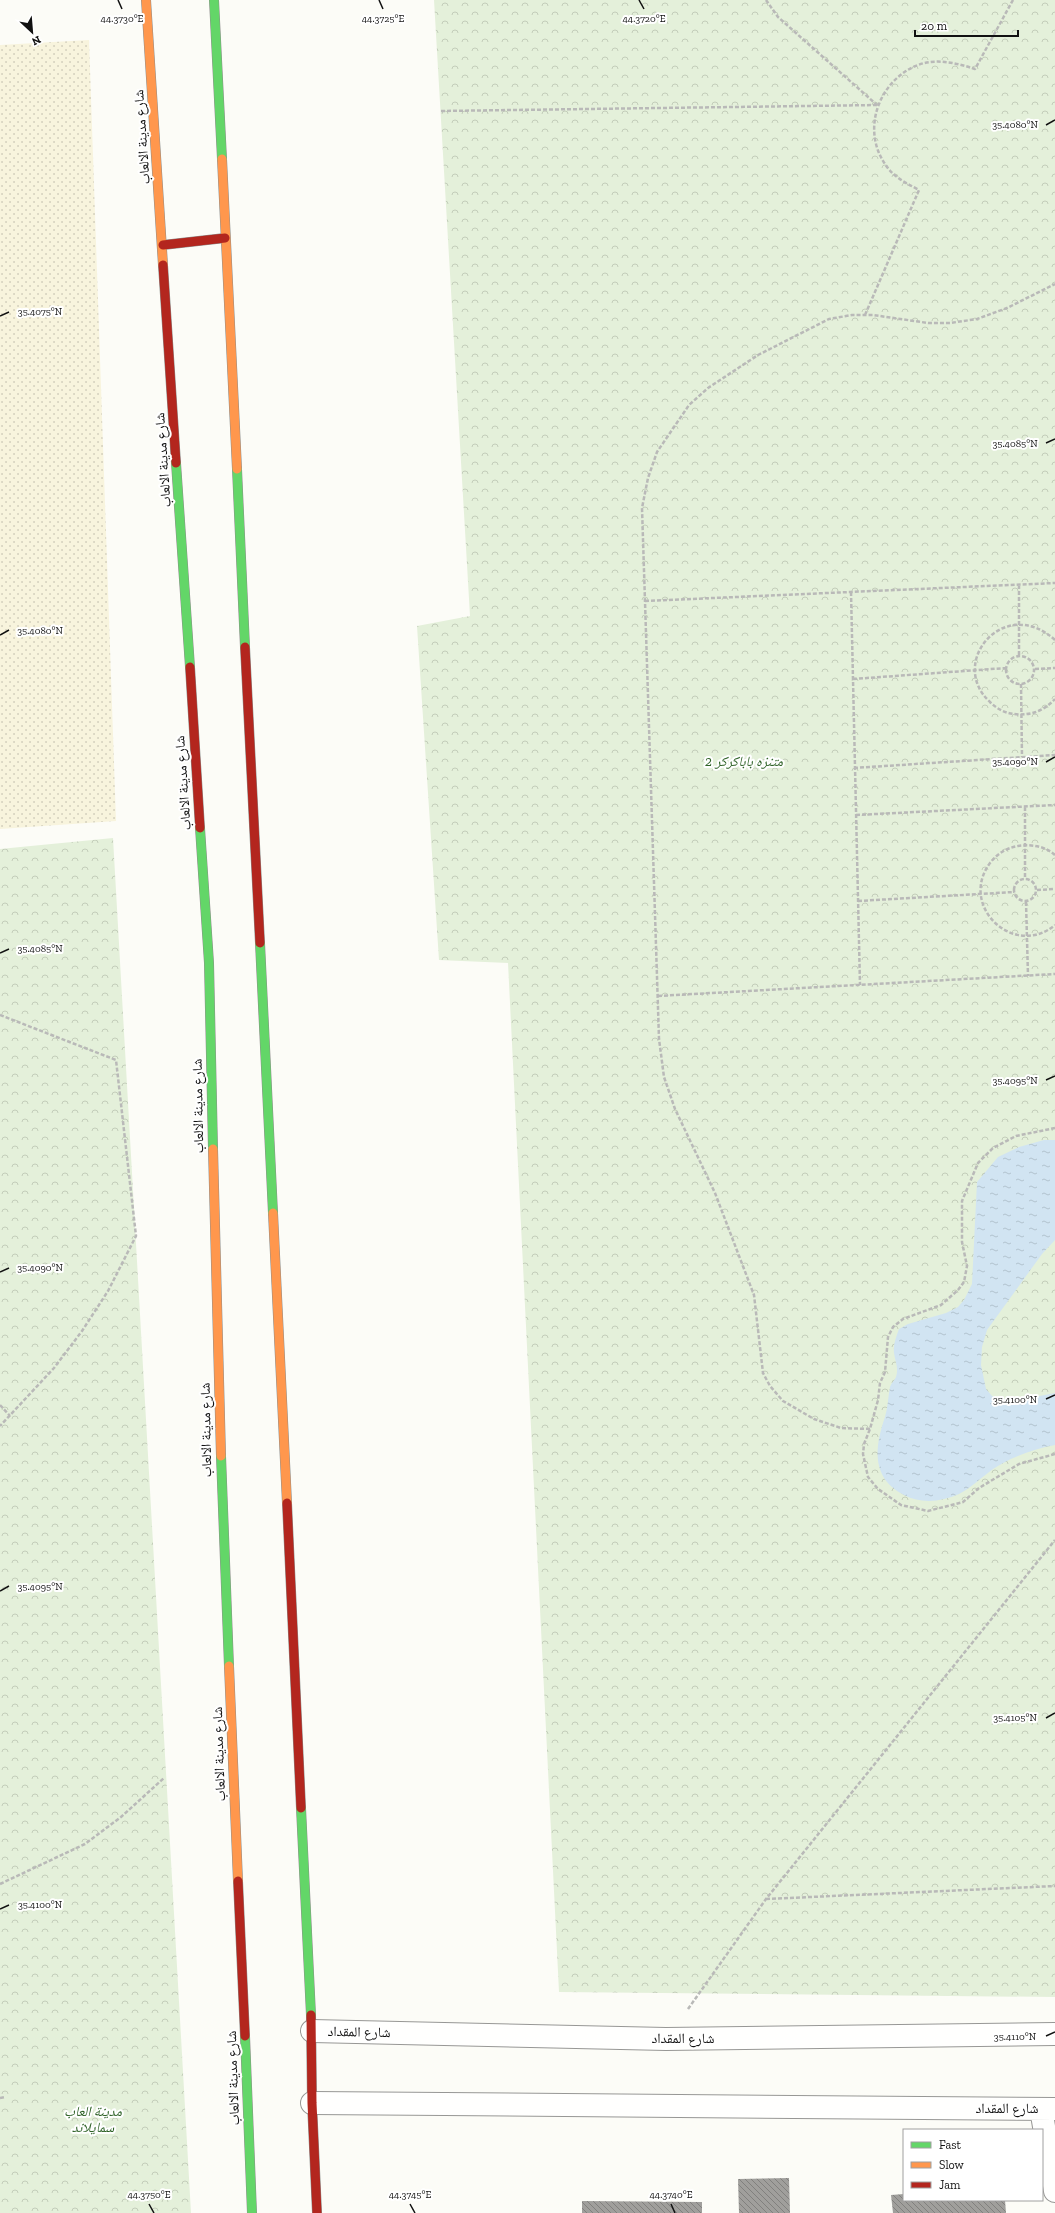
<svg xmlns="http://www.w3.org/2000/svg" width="1055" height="2213" viewBox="0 0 1055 2213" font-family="'Zilla Slab','Noto Naskh Arabic',serif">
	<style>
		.sand { fill: url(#sand-dots) }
		.park { fill: url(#park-crowns) }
		.water { fill: url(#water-ripples) }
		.building { fill: url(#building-back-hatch) }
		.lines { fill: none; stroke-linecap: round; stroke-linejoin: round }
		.street-casing { stroke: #979795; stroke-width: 24 }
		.fast-casing { stroke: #8d8d8b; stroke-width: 10 }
		.slow-casing { stroke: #8d8d8b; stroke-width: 10 }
		.jam-casing { stroke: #8d8d8b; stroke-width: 10 }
		.path { stroke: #b9b9b8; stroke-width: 2.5; stroke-dasharray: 4 2; stroke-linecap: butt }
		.street { stroke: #fffffe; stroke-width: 22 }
		.fast { stroke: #63d668; stroke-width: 9 }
		.slow { stroke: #ff974d; stroke-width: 9 }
		.jam { stroke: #b3261e; stroke-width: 9 }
		.ticks { fill: none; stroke: #111; stroke-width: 1.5 }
		.labels { text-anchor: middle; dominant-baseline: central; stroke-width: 4; stroke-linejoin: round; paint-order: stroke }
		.street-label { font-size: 14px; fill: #111; stroke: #fff }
		.park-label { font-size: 14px; font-style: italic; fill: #2e6227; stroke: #fff }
		.ticks-label { font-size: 10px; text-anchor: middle; fill: #111; stroke: #fff; stroke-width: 4; stroke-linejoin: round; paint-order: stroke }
	</style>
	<defs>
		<pattern id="sand-dots" width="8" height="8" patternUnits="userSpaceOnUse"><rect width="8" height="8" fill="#f8f4dd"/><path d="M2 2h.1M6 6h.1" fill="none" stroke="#d4d0bd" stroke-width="1.8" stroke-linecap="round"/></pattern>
		<pattern id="park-crowns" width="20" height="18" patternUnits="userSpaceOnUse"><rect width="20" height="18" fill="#e4f0da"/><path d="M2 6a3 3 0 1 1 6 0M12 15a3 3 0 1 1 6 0" fill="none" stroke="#c3cdba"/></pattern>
		<pattern id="water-ripples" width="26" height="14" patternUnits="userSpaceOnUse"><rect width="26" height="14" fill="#d1e4f2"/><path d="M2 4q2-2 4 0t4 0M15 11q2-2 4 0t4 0" fill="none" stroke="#b2c3ce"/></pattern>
		<pattern id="building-back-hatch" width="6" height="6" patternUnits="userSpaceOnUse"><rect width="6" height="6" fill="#a09f9c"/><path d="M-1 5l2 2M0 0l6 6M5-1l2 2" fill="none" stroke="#81807e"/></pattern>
	</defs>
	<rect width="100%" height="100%" fill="#fcfcf7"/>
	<path class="sand" d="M89,40L116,821L0,829V45Z"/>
	<path class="park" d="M434,0H1055V1997L559,1992L508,963L439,960L417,626L470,616Z
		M113,838L191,2213H0V849Z"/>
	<path class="water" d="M1044,1140H1055V1240L1042,1254L987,1330L982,1347L981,1365L986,1389L992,1396L1000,1399H1024L1055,1393V1445C1034,1449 1011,1457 993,1469C982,1477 971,1488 959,1494C941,1502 921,1504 904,1495C870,1478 875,1446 885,1417C888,1407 888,1397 890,1387C891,1383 895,1380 896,1377C899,1368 895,1361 894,1353C893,1345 896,1337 899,1329L908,1324L946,1313L958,1307L964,1300L972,1284L977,1182L998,1157L1019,1147Z"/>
	<path class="building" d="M789,2178L790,2213H739L738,2179Z
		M904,2194V2200H1005L1006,2213H893L891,2195Z
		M582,2201L702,2202V2213H582Z"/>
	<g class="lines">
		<g class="street-casing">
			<path id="street" d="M312,2031L666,2039L1055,2034
				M312,2103L1055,2109
				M1041,2109L1055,2191"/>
		</g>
		<g class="fast-casing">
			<path id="fast" d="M214,0L222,159
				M176,463L190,667
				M237,469L245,647
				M200,828L209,963L213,1149
				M260,943L273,1213
				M221,1456L229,1666
				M301,1808L311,2015
				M245,2036L252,2213"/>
		</g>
		<g class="slow-casing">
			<path id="slow" d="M146,0L163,265
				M222,159L237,469
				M213,1149L221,1456
				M273,1213L287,1503
				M229,1666L238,1881"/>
		</g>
		<g class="jam-casing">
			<path id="jam" d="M163,245L225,238
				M163,265L176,463
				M245,647L260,943
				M190,667L200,828
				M287,1503L301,1808
				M238,1881L245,2036
				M311,2015L312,2103L317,2213"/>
		</g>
		<path class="path" d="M766,0L778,17L877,105
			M441,111L878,105
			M865,315L919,190C906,183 893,177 885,164C861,129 879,80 918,65C936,58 957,63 975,69L1013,0
			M851,592L860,985
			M645,601L1055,583
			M1055,640C1004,594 947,663 990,702C997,709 1005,713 1014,714C1030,716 1044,711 1055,699
			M1019,655V584
			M1006 670a14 14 0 1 1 28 0a14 14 0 1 1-28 0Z
			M1035,669L1055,668
			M853,679L1006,668
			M1021,684L1022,757
			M854,768L1055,755
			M1025,807V879
			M856,815L1055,805
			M1055,855C1045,846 1031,844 1018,846C1006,848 997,854 990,863C958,906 1014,959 1055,925
			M1014 890a11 11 0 1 1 22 0a11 11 0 1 1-22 0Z
			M1037,890L1055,889
			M858,901L1014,892
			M1026,902L1028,976
			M658,996L1055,974
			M0,1015L116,1060L136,1236L108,1291L82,1331L54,1368L0,1426
			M1055,1128L1016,1136L993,1148L978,1163L962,1201V1242L967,1266L964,1282L958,1290L941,1305L903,1319L893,1327L888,1337L885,1372L880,1383L878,1400L870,1429L864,1444L863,1454L868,1477L878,1489L901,1505L928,1511L963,1502L979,1488L1019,1464L1055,1454
			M0,1405L10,1416
			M870,1429L841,1428L814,1419L783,1401L770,1386L763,1373L754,1295L715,1193L675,1109L664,1077L659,1039L642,508L648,478L657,452L689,405L708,388L758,355L829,319L852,315H873L928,323H950L977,319L1007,308L1055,284
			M0,1884L85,1844L121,1817L164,1778
			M766,1899L1055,1886
			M688,2009L766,1899L1055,1540
			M0,2098L5,2097"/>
		<use href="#street" class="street"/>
		<use href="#fast" class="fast"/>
		<use href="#slow" class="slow"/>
		<use href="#jam" class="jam"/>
	</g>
	<path class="ticks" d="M118,0L122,9M379,0L383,9M639,0L644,9M1046,125L1055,120M0,316L9,312M1046,443L1055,439M0,635L9,630M1046,762L1055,757M0,953L9,949M1046,1080L1055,1076M0,1272L9,1268M1046,1399L1055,1395M0,1591L9,1586M1046,1718L1055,1713M0,1909L9,1905M1046,2036L1055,2032M149,2204L154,2213M410,2204L415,2213M671,2204L675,2213"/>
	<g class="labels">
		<g class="street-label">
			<text transform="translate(142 137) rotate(-94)">شارع مدينة الالعاب</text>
			<text transform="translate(163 460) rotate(-94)">شارع مدينة الالعاب</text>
			<text transform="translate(183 783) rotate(-94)">شارع مدينة الالعاب</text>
			<text transform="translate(198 1106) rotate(-91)">شارع مدينة الالعاب</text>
			<text transform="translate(206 1430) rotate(-91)">شارع مدينة الالعاب</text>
			<text transform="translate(219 1754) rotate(-92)">شارع مدينة الالعاب</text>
			<text transform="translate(359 2032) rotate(1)">شارع المقداد</text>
			<text x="683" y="2038">شارع المقداد</text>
			<text transform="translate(233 2078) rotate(-92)">شارع مدينة الالعاب</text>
			<text x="1007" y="2108">شارع المقداد</text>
		</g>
		<g class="park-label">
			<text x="744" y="761">متنزه باباكركر 2</text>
			<text x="93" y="2111">مدينة العاب<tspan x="93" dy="16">سمايلاند</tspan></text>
		</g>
	</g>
	<g class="ticks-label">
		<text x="122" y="22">44.3730°E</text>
		<text x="383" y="22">44.3725°E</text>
		<text x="644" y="22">44.3720°E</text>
		<text x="1015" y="128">35.4080°N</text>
		<text x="40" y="315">35.4075°N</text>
		<text x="1015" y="447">35.4085°N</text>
		<text x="40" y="634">35.4080°N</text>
		<text x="1015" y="765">35.4090°N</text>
		<text x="40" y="952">35.4085°N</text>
		<text x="1015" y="1084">35.4095°N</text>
		<text x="40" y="1271">35.4090°N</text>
		<text x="1015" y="1403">35.4100°N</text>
		<text x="40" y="1590">35.4095°N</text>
		<text x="1015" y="1721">35.4105°N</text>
		<text x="40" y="1908">35.4100°N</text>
		<text x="1015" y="2040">35.4110°N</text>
		<text x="149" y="2198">44.3750°E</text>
		<text x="410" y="2198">44.3745°E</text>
		<text x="671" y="2198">44.3740°E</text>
	</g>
	<rect x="903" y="2129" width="140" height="72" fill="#ffffff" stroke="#a0a0a0"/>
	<rect x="911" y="2142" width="20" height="6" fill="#63d668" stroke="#a0a0a0"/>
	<text x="939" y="2149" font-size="12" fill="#111111">Fast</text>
	<rect x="911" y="2162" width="20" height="6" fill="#ff974d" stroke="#a0a0a0"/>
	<text x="939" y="2169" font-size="12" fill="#111111">Slow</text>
	<rect x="911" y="2182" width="20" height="6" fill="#b3261e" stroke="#a0a0a0"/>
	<text x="939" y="2189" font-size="12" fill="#111111">Jam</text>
	<g transform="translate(32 32) rotate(154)" stroke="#ffffff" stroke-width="3" paint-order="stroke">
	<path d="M0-3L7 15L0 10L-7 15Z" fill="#111111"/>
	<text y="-6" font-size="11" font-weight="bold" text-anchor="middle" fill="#111111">N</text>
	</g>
	<path d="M915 30v6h103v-6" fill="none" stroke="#111111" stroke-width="2"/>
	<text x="921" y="30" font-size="12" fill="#111111" stroke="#ffffff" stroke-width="3" paint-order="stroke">20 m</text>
</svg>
